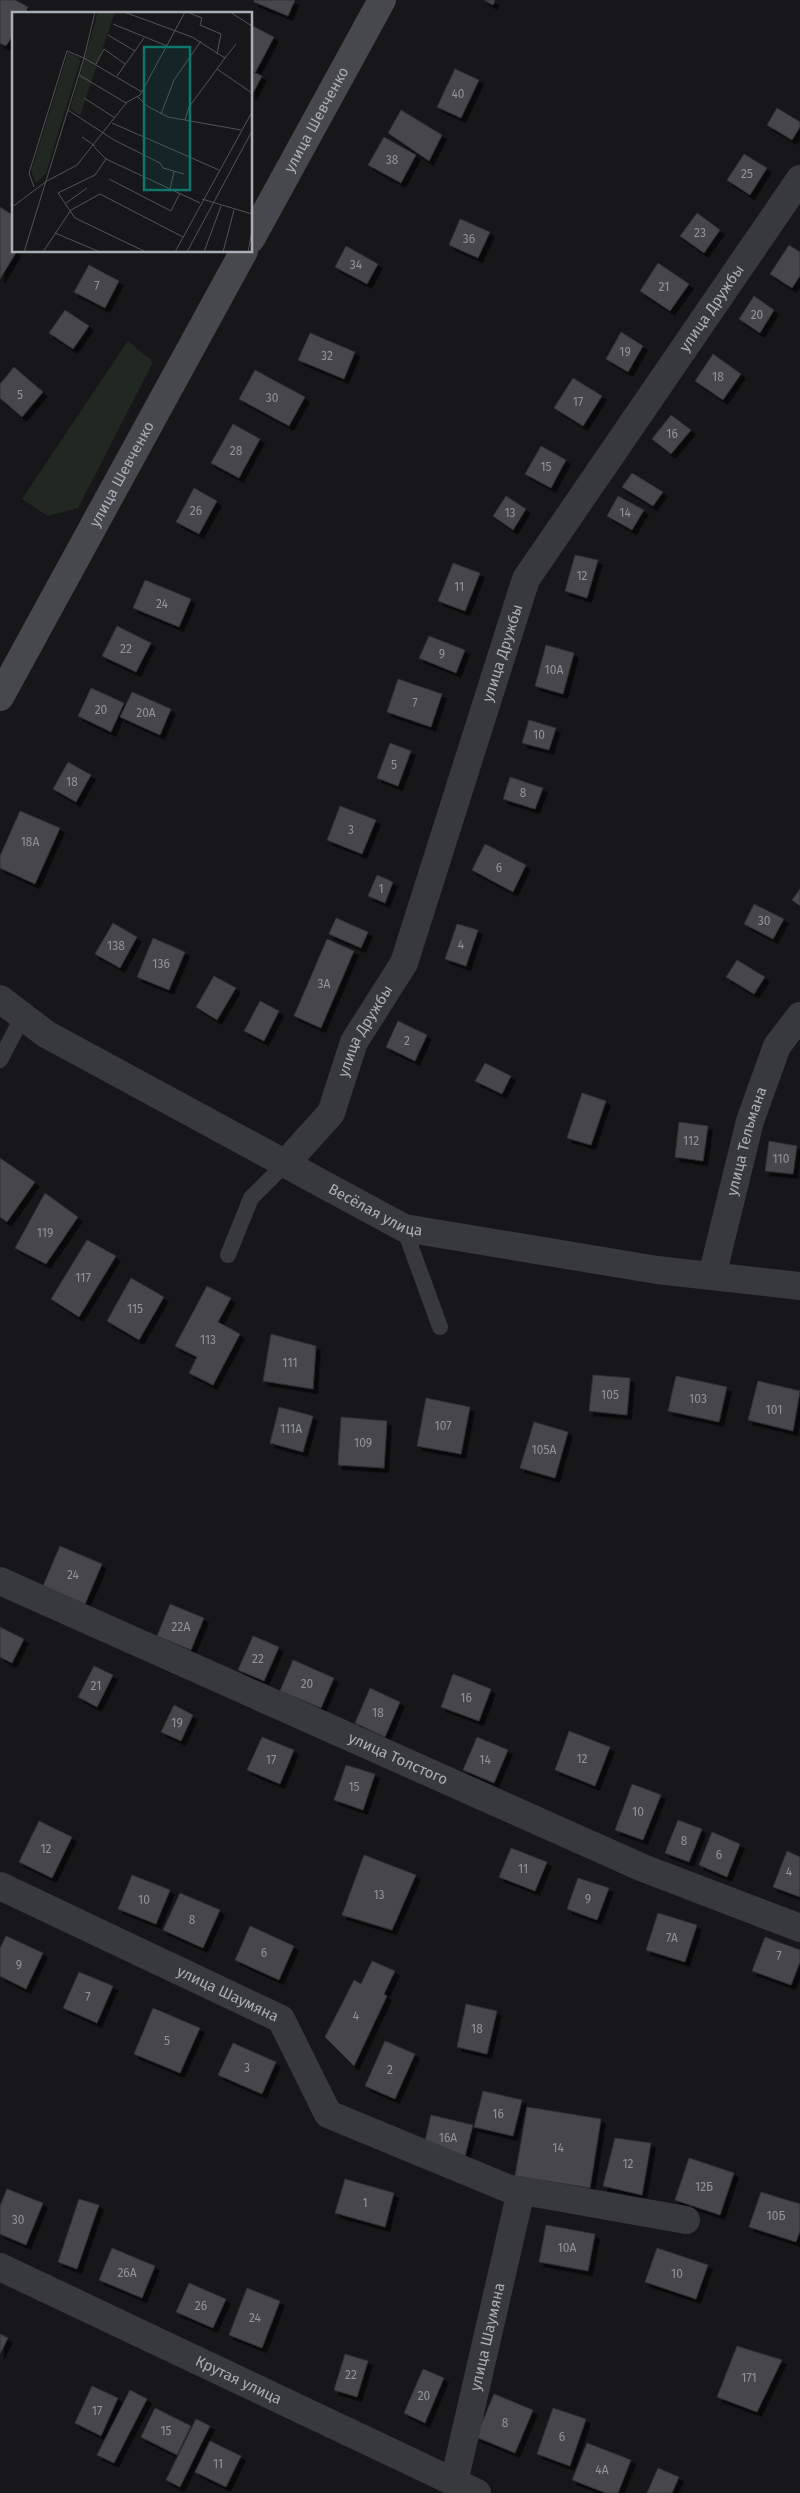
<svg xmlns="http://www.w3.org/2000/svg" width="800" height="2493" viewBox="0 0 800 2493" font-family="'Fira Sans',sans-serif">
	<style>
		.green { fill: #212822 }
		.building { fill: #46474b; stroke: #313134; filter: url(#shadow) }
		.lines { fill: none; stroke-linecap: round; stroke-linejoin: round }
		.lane { stroke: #38393d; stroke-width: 16 }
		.street { stroke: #38393d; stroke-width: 28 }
		.secondary { stroke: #46484d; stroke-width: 28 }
		.labels { text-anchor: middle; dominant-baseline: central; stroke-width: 4; stroke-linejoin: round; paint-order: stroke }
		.number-label { font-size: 12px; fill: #91949c }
		.street-label { font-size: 15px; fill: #aaaeb7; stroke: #121214 }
		.inset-road { fill: none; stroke: #525358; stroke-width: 1 }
		.view { fill: #0f766e; fill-opacity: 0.15; stroke: #0f766e; stroke-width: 2.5 }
		.inset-edge { fill: none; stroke: #aaaeb7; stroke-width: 2.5 }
	</style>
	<defs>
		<filter id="shadow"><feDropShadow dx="4.5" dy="4.5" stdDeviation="0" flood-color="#0009"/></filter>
	</defs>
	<rect width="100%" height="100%" fill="#171719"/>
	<path class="green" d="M128,341L153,362L78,508L48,516L22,499Z"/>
	<path class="building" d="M0,0H15L28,7L25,14H14V33L6,46L0,43Z
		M254,0H295L288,16L254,2Z
		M484,0H495L493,5Z
		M251,25L274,37L255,73L251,71Z
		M455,69L479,80L461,118L437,107Z
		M251,71L262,76L252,95H251Z
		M777,108L800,122V127L792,140L767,125Z
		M401,110L442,135L429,161L388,133Z
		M384,137L416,155L401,183L368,165Z
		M744,154L767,168L750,195L727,180Z
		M0,207L14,216V251H17L0,279Z
		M697,213L720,230L704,253L680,236Z
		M460,219L490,232L478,258L449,245Z
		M789,245L800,252V276L792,288L770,274Z
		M346,246L378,264L367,284L335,267Z
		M658,263L689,284L670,311L640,291Z
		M89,265L119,281L105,308L74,292Z
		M754,296L774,310L760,333L739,319Z
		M65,310L89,326L73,349L49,333Z
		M621,332L643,346L628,372L606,359Z
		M310,333L355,352L344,379L298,360Z
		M713,354L741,374L723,400L695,381Z
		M14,367L43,392L22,417L0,398V384Z
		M255,370L305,397L289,426L239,399Z
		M573,378L602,396L583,426L554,408Z
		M671,415L691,430L671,454L652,439Z
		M233,424L260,439L239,478L211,463Z
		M541,446L566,460L551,488L525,474Z
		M632,473L663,492L653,506L622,487Z
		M194,488L217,501L199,534L176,522Z
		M506,496L526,509L513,530L493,516Z
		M618,496L644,510L632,530L607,516Z
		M575,555L598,560L587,598L565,591Z
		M453,563L480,573L465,611L438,601Z
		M145,580L191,599L179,627L133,608Z
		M117,626L151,643L136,672L102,656Z
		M429,636L465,650L456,673L419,658Z
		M546,645L574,653L563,694L535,686Z
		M398,679L442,694L431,727L387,712Z
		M91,688L124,703L111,732L78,716Z
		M132,692L171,709L160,735L120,717Z
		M529,720L556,728L549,750L522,743Z
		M390,743L411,751L398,786L377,778Z
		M68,762L91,775L76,802L53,789Z
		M510,777L543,788L535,809L503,799Z
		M340,806L376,820L362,854L327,840Z
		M20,811L60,828L35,884L0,868V856Z
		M485,844L526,865L513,892L472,870Z
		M377,875L393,882L385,903L368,896Z
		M800,889V906L792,900Z
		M754,904L784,919L773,939L744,924Z
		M336,918L368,932L361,948L329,934Z
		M113,923L137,937L120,968L95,954Z
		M457,924L478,930L466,966L445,959Z
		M153,938L185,952L169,990L137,977Z
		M327,939L354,951L321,1028L294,1016Z
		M737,960L765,977L754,994L726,977Z
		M214,976L236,988L217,1020L196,1007Z
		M260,1001L279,1011L264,1041L244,1031Z
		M398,1021L427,1035L415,1061L386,1047Z
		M485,1063L511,1076L502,1094L475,1081Z
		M582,1093L606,1101L591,1145L567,1138Z
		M679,1122L708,1126L703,1161L675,1157Z
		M769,1141L797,1146L793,1174L765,1171Z
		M0,1158L35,1182L7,1222L0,1217Z
		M45,1193L78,1217L46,1264L15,1248Z
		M87,1240L116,1256L79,1317L51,1299Z
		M131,1278L164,1297L139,1340L107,1321Z
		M207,1286L231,1298L218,1322L240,1334L213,1385L189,1373L197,1357L175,1346Z
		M271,1334L316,1346L313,1389L263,1381Z
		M593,1375L630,1378L627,1415L589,1411Z
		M676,1376L727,1387L719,1422L668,1411Z
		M758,1381L800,1391L793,1431L748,1420Z
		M426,1398L470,1407L461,1454L417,1446Z
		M279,1407L313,1416L303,1452L270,1443Z
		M341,1417L387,1421L384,1468L338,1465Z
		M534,1422L568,1432L555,1478L520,1468Z
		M60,1546L102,1564L85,1604L43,1586Z
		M170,1604L204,1618L191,1650L157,1636Z
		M0,1627L24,1639L12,1663L0,1657Z
		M253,1636L279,1647L264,1681L238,1670Z
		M293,1660L334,1678L321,1708L280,1691Z
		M94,1666L113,1675L97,1707L78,1697Z
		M453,1674L491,1689L479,1721L441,1707Z
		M370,1688L400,1702L385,1737L355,1723Z
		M174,1705L193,1715L181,1741L161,1732Z
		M569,1731L610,1747L595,1786L555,1770Z
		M262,1737L294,1750L280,1784L247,1770Z
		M477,1737L508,1750L494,1783L463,1770Z
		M346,1765L375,1774L363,1810L334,1800Z
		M632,1784L661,1795L643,1840L615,1830Z
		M678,1820L702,1829L689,1862L665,1853Z
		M39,1821L72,1837L52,1878L19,1862Z
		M712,1832L740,1844L727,1877L699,1865Z
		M511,1848L547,1862L535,1891L499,1877Z
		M787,1851L800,1857V1897L773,1887Z
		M364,1855L416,1875L392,1930L342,1915Z
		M132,1875L170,1890L156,1924L118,1909Z
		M578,1878L609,1888L597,1920L567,1909Z
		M180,1893L220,1910L203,1948L163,1930Z
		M658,1913L697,1925L685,1962L646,1950Z
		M250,1926L294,1946L279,1980L235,1960Z
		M6,1936L43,1953L26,1989L0,1976V1948Z
		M765,1937L800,1950V1962L791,1985L752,1971Z
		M372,1961L395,1971L384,1994L387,1996L354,2066L325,2037L354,1980L361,1984Z
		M79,1972L113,1986L97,2023L63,2008Z
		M466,2004L497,2011L487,2054L457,2047Z
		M153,2008L200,2028L180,2073L134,2054Z
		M385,2041L415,2054L395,2099L365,2086Z
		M233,2043L276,2062L262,2094L218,2075Z
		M483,2091L522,2100L513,2136L474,2127Z
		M527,2107L601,2119L590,2188L515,2176Z
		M431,2115L473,2125L464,2160L423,2150Z
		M615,2138L651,2143L642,2195L603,2186Z
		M689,2158L734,2173L720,2215L675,2200Z
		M345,2179L394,2193L385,2227L335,2213Z
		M7,2189L43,2203L26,2245L0,2234V2206Z
		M761,2192L800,2204V2231L796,2242L749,2227Z
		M79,2199L99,2205L77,2269L58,2262Z
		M546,2225L595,2234L588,2271L539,2262Z
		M112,2248L155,2266L142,2298L99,2280Z
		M657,2248L708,2265L696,2299L645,2282Z
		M189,2283L226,2299L213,2328L176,2312Z
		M247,2288L280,2301L262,2348L229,2335Z
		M0,2334L8,2338L0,2354Z
		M737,2346L782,2360L757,2412L717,2397Z
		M345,2354L368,2361L357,2397L334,2390Z
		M423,2369L444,2378L425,2423L404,2413Z
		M92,2386L118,2398L101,2436L75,2423Z
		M130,2390L147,2399L114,2463L97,2455Z
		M494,2394L533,2410L515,2453L476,2437Z
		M155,2408L191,2426L177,2455L141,2437Z
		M553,2408L586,2419L570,2466L537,2454Z
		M196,2419L210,2426L180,2487L166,2480Z
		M210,2441L241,2456L226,2487L195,2472Z
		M587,2443L631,2460L618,2493H606L572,2480Z
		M658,2468L679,2477L672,2493H647Z"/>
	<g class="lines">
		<path class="lane" d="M0,1060L23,1016
			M404,1228L440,1327
			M228,1255L251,1198L285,1164"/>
		<g class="street">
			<path id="s1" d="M0,999L46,1034L404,1228L657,1270L800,1286"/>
			<path id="s2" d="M285,1164L331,1113L354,1042L404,963L526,579L800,179"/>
			<path id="s3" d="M712,1276L750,1121L777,1046L800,1016"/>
			<path id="s4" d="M0,1581L643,1868L800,1928"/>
			<path id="s5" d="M0,1886L281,2019L328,2114L507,2188L686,2220"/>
			<path id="s6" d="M0,2267L477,2493"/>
			<path id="s7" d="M454,2482L521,2191"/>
		</g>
		<g class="secondary">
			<path id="s8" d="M251,239L382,0"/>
			<path id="s9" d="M0,697L244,251"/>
		</g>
	</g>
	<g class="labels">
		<g class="number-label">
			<text x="458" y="94">40</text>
			<text x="392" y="160">38</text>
			<text x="747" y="174">25</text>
			<text x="700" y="233">23</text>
			<text x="469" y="239">36</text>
			<text x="356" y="265">34</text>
			<text x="97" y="286">7</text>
			<text x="664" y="287">21</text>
			<text x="757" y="315">20</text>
			<text x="625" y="352">19</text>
			<text x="327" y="356">32</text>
			<text x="718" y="377">18</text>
			<text x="20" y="395">5</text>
			<text x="272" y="398">30</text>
			<text x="578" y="402">17</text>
			<text x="672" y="434">16</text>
			<text x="236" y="451">28</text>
			<text x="546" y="467">15</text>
			<text x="196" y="511">26</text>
			<text x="510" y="513">13</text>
			<text x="625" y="513">14</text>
			<text x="582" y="576">12</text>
			<text x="459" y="587">11</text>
			<text x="162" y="604">24</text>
			<text x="126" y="649">22</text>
			<text x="442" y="654">9</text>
			<text x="554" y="670">10А</text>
			<text x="415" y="703">7</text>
			<text x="101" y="710">20</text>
			<text x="146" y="713">20А</text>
			<text x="539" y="735">10</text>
			<text x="394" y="765">5</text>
			<text x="72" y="782">18</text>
			<text x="523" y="793">8</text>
			<text x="351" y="830">3</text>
			<text x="30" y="842">18А</text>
			<text x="499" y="868">6</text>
			<text x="381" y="889">1</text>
			<text x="764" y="921">30</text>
			<text x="461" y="945">4</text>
			<text x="116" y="946">138</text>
			<text x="161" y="964">136</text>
			<text x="324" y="984">3А</text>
			<text x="407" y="1041">2</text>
			<text x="691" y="1141">112</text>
			<text x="781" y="1159">110</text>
			<text x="45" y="1233">119</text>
			<text x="83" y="1278">117</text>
			<text x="135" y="1309">115</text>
			<text x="208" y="1340">113</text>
			<text x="290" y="1363">111</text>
			<text x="610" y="1395">105</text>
			<text x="698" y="1399">103</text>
			<text x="774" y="1410">101</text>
			<text x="443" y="1426">107</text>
			<text x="291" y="1429">111А</text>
			<text x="363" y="1443">109</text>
			<text x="544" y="1450">105А</text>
			<text x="73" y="1575">24</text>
			<text x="181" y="1627">22А</text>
			<text x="258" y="1659">22</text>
			<text x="307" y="1684">20</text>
			<text x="96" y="1686">21</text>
			<text x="466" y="1698">16</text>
			<text x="378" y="1713">18</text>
			<text x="177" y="1723">19</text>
			<text x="582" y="1759">12</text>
			<text x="271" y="1760">17</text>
			<text x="485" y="1760">14</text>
			<text x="354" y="1787">15</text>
			<text x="638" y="1812">10</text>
			<text x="684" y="1841">8</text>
			<text x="46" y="1849">12</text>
			<text x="719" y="1855">6</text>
			<text x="523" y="1869">11</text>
			<text x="789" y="1872">4</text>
			<text x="379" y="1895">13</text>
			<text x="588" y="1899">9</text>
			<text x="144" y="1900">10</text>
			<text x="192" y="1920">8</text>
			<text x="672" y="1938">7А</text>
			<text x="264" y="1953">6</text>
			<text x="779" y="1956">7</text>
			<text x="19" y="1965">9</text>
			<text x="88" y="1997">7</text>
			<text x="356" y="2016">4</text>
			<text x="477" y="2029">18</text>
			<text x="167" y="2041">5</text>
			<text x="247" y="2068">3</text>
			<text x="390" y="2070">2</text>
			<text x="498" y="2114">16</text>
			<text x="448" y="2138">16А</text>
			<text x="558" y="2148">14</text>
			<text x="628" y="2164">12</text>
			<text x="704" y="2187">12Б</text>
			<text x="365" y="2203">1</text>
			<text x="776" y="2216">10Б</text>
			<text x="18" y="2220">30</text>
			<text x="567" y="2248">10А</text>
			<text x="127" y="2273">26А</text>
			<text x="677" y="2274">10</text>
			<text x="201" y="2306">26</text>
			<text x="255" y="2318">24</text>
			<text x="351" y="2375">22</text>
			<text x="749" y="2378">171</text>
			<text x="424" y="2396">20</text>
			<text x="97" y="2411">17</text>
			<text x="505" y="2423">8</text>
			<text x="166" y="2431">15</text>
			<text x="562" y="2437">6</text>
			<text x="218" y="2464">11</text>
			<text x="602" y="2470">4А</text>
		</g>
		<g class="street-label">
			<text stroke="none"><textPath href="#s8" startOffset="136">улица Шевченко</textPath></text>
			<text stroke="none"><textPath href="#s2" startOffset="968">улица Дружбы</textPath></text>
			<text stroke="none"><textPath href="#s9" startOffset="254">улица Шевченко</textPath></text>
			<text stroke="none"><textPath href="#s2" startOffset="562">улица Дружбы</textPath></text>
			<text stroke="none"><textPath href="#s2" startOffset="158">улица Дружбы</textPath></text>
			<text stroke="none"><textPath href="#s3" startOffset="139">улица Тельмана</textPath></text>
			<text stroke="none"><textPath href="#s1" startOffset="432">Весёлая улица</textPath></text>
			<text stroke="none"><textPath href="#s4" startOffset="436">улица Толстого</textPath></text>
			<text stroke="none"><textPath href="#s5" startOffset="252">улица Шаумяна</textPath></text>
			<text stroke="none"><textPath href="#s7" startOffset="149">улица Шаумяна</textPath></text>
			<text stroke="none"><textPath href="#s6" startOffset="264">Крутая улица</textPath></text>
		</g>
	</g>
	<g transform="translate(12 12)">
		<rect width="240" height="240" fill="#171719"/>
		<path d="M86,0H103L68,103L58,97ZM56,41L67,45L68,50L34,161L24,171L19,159Z" fill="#212822"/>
		<path class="inset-road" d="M112,0L180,25L213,46L177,95L173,108M175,0L190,6L188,13L209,22L205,42M218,0L240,14M101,12L155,34M96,23L123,39M213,46L224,32M84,52L92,37L113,52M205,57L240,81M67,63L114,91M105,64L132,26M125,84L135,94L156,105L229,118M72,86L103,106M56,98L102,128L148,151L151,156L172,162M149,102L162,68L189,29M100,111L207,158M70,125L83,134M82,135L94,147L188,191M94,147L83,163L46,181L63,206L134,240M97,167L159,199L168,181M35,169L65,153L115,90L128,83L173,0M22,175L17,161L55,39L72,46L130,80M158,177L162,160M190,187L240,202M54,191L75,176M0,195L35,169M43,221L88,240M12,240L72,46L83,0M31,240L59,198L88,182L171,225M163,240L240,100M175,240L240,119M192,240L209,194M211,240L222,198M236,240L240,219"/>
		<path class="view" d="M132,35H178V178H132Z"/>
		<rect width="240" height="240" class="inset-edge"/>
	</g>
</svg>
